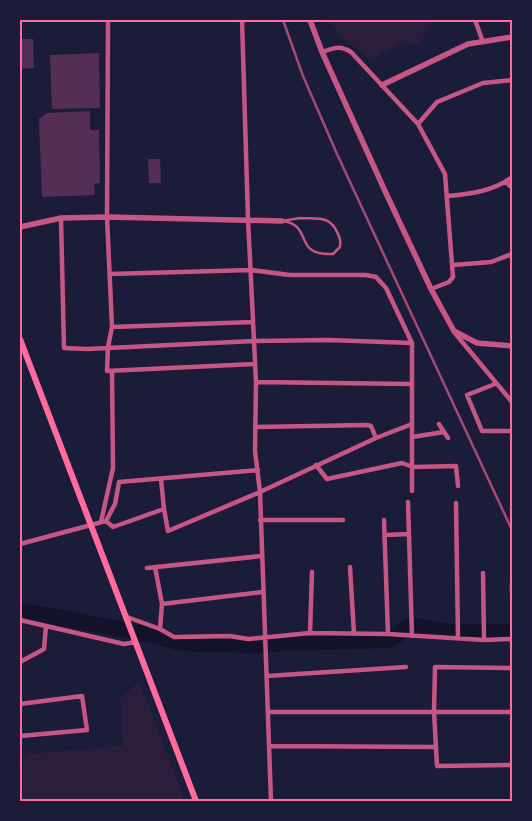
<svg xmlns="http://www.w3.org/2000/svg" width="532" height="821" viewBox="0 0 532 821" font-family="'Times New Roman',serif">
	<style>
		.green { fill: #2a1e3b }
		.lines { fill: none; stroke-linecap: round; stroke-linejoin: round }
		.river { stroke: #12122b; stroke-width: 16 }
		.building { fill: #542f53 }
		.service { stroke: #c65784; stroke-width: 2.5 }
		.minor { stroke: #c65784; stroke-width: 4.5 }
		.tertiary { stroke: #c65784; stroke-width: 5.5 }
		.secondary { stroke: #ff6b9d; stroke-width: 6 }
		.rail { stroke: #a44b75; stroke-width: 2.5 }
		.neatline { fill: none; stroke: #ff6b9d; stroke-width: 2 }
	</style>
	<rect width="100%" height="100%" fill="#1b1b3a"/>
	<path class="green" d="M330,20H432L421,42L410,45L402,43L370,60L340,36Z
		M139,681L185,801H20V765L27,754L123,746L122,714L119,700Z"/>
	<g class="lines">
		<path class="river" d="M20,610L155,636L182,643L258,645L279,643L389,640L410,626L450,632H512"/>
	</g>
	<path class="building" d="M20,39H33L34,68L20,69Z
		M99,53L100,108L52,109L50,55Z
		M90,111V130H99L100,183L94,184L95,195L42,197L39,119L47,113Z
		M148,159H160L161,183H149Z"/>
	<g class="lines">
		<path class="service" d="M300,218C316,219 330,215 337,232C340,237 341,241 340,247L333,254C291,256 315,225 282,221Z"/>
		<path class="minor" d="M108,20L107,217L112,327L108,347L107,371L254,364
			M242,20L248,219L256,382L255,451L260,492L271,801
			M475,20L483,42
			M322,52C334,48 340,45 351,52L418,124L445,174L453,277L449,282L431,289
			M418,124L437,102L483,83L512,80
			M506,182L512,188
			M448,196C470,194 494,191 512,177
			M61,218L64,348L87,349L254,341L329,340L412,343
			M453,265L491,262L512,254
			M110,274L251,270L290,275H366L376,277L386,288L412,343V491
			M112,327L253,322
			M454,332L512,402
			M256,382L411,384
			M495,384L467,395L482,431H512
			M439,424L448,438
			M255,427L367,425L371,426L376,438
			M412,437L444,432
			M316,465L327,479L402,463L413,467L456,466L458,486
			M161,479L164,509L168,531L260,492L376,438L412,424
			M408,502L412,636
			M456,503L458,638
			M260,520H343
			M384,520L388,634
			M106,521L113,527L164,509
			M101,522L113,468L112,371
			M385,535L409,534
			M20,544L106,521L115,504L119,482L258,470
			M155,567L162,604L160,629
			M350,567L354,634
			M147,568L262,556
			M483,573L484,640
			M512,583V593
			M162,604L263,592
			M127,617L160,629L174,637L230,636L248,639L310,633L388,634L484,640L512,639
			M20,620L124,644L136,642
			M310,633L312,572
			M20,662L44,649L46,626
			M512,668L435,667L434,711L437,766L512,765
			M267,676L406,667
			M20,704L82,696L87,730L20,736
			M268,712H512
			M269,746L436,747"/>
		<path class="tertiary" d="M310,20L322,52L385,191L431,289L454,331L477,343L512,346
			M382,85L468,44L512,37
			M20,227L61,218L107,217L282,221"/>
		<path class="secondary" d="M20,339L196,801"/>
		<path class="rail" d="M283,20L303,76L337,154L512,530"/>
	</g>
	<rect width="532" height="821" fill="none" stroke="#1b1b3a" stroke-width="42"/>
	<rect x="21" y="21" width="490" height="779" class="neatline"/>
</svg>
